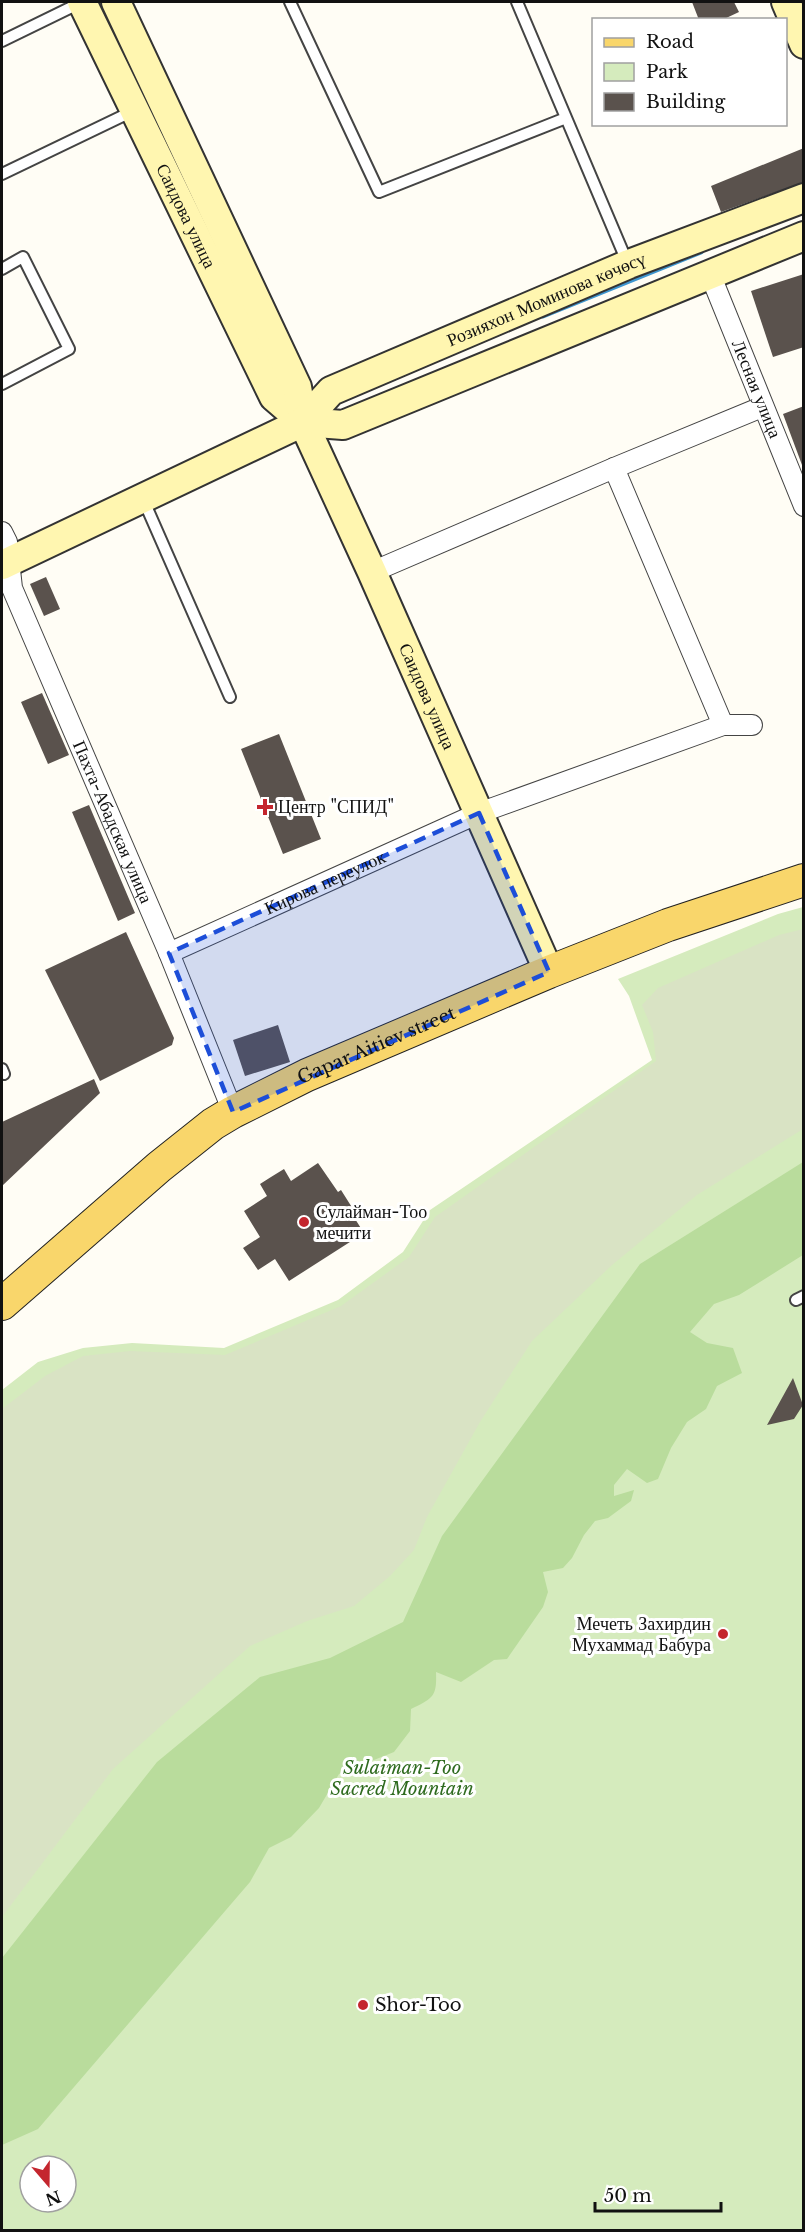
<svg xmlns="http://www.w3.org/2000/svg" width="805" height="2232" viewBox="0 0 805 2232" font-family="'Libre Baskerville',serif">
	<style>
		.green { fill: #d5ebbd; fill-rule: evenodd }
		.forest { fill: #b9dc9c }
		.cemetery { fill: #d9e3c4 }
		.lines { fill: none; stroke-linecap: round; stroke-linejoin: round }
		.stream { stroke: #3f96cf; stroke-width: 5 }
		.building { fill: #5a524d }
		.lane-casing { stroke: #444; stroke-width: 14 }
		.street-casing { stroke: #444; stroke-width: 22 }
		.secondary-casing { stroke: #333; stroke-width: 32 }
		.primary-casing { stroke: #222; stroke-width: 34 }
		.lane { stroke: #fff; stroke-width: 10 }
		.street { stroke: #fff; stroke-width: 20 }
		.secondary { stroke: #fff6b0; stroke-width: 28 }
		.primary { stroke: #f9d66b; stroke-width: 32 }
		.marked { fill: #1d4ed8; fill-opacity: 0.2; stroke: #1d4ed8; stroke-width: 4.5; stroke-dasharray: 12 8; stroke-linejoin: round }
		.poi-dot { fill: #c4262e; stroke: #fff; stroke-width: 2 }
		.labels { text-anchor: middle; dominant-baseline: central; stroke-width: 6; stroke-linejoin: round; paint-order: stroke }
		.street-label { font-size: 18px; fill: #111; stroke: #fff }
		.poi-label { font-size: 18px; fill: #111; stroke: #fff; text-anchor: start }
		.park-label { font-size: 18px; font-style: italic; fill: #2f6b1f; stroke: #fff }
	</style>
	<rect width="100%" height="100%" fill="#fffdf5"/>
	<path class="green" d="M803,907V2230H2V1390L38,1362L83,1348L132,1343L224,1348L338,1300L403,1252L430,1210L652,1060L629,996L618,979L778,914ZM30,2166H66V2202H30Z"/>
	<path class="forest" d="M803,1162V1255L739,1295L714,1304L690,1332L707,1343L733,1348L742,1373L717,1386L706,1409L687,1422L671,1448L658,1479L647,1483L627,1469L614,1485V1496L634,1490L631,1501L608,1518L595,1521L584,1535L572,1558L563,1568L543,1572L548,1592L543,1607L507,1659L494,1660L461,1682L436,1672C437,1697 433,1698 411,1709L410,1731L394,1752L339,1774L319,1808L291,1837L269,1848L250,1882L38,2129L2,2145V1958L157,1762L260,1677L330,1658L403,1622L442,1536L640,1264Z"/>
	<path class="cemetery" d="M803,929V1129L697,1195L612,1265L532,1341L480,1422L427,1517L414,1550L390,1576L354,1606L307,1621L250,1646L113,1769L2,1917V1409L45,1376L83,1356L130,1351L225,1355L341,1306L409,1257L435,1217L656,1061L653,1032L642,1005L658,988L779,935Z"/>
	<g class="lines">
		<path class="stream" d="M543,316L701,252"/>
	</g>
	<path class="building" d="M692,2H734L739,12L722,20H699Z
		M804,148V182L721,212L711,186Z
		M804,274V347L773,357L751,291Z
		M804,406V465H802L783,414Z
		M46,577L60,609L44,616L30,584Z
		M42,693L69,755L48,764L21,702Z
		M279,734L321,839L283,854L241,749Z
		M89,805L135,913L118,921L72,812Z
		M126,932L174,1038L172,1045L100,1081L45,970Z
		M278,1025L290,1062L245,1076L233,1040Z
		M94,1079L100,1093L2,1186V1122Z
		M318,1163L338,1192L341,1190L353,1209L350,1211L364,1233L289,1281L275,1259L258,1270L243,1248L260,1237L244,1211L267,1196L260,1184L271,1177L284,1169L291,1181Z
		M793,1378L803,1405L794,1419L767,1425Z"/>
	<g class="lines">
		<g class="lane-casing">
			<path id="lane" d="M290,2L379,192L566,118
				M517,2L628,264
				M2,41L82,2
				M2,174L133,111
				M2,269L23,257L69,349L2,384
				M143,499L230,697
				M2,1069L4,1074
				M796,1300L804,1296"/>
		</g>
		<g class="street-casing">
			<g id="street">
				<path id="s1" d="M710,274L804,506"/>
				<path d="M614,468L723,725"/>
				<path id="s2" d="M2,532L7,542L12,588L169,953L233,1112"/>
				<path d="M372,572L614,468L762,407"/>
				<path id="s3" d="M169,953L479,813L723,725H752"/>
			</g>
		</g>
		<g class="secondary-casing">
			<g id="secondary">
				<path id="s4" d="M82,2L274,397L303,422"/>
				<path id="s5" d="M116,2L297,387L303,422L372,572L549,972"/>
				<path d="M786,2L804,44"/>
				<path d="M303,422L343,425L804,236"/>
				<path id="s6" d="M2,565L303,422L331,391L629,264L804,198"/>
			</g>
		</g>
		<g class="primary-casing">
			<g id="primary">
				<path id="s7" d="M2,1304L159,1167L213,1124L233,1112L307,1075L549,972L668,925L804,880"/>
			</g>
		</g>
		<use href="#lane" class="lane"/>
		<use href="#street" class="street"/>
		<use href="#secondary" class="secondary"/>
		<use href="#primary" class="primary"/>
	</g>
	<path class="marked" d="M479,813L549,972L233,1112L169,953Z"/>
	<g class="poi-dot">
		<path d="M262 798h6v6h6v6h-6v6h-6v-6h-6v-6h6z"/>
		<circle cx="304" cy="1222" r="6"/>
		<circle cx="723" cy="1634" r="6"/>
		<circle cx="363" cy="2005" r="6"/>
	</g>
	<g class="labels">
		<g class="street-label">
			<text stroke="none"><textPath href="#s4" startOffset="238">Саидова улица</textPath></text>
			<text stroke="none"><textPath href="#s6" startOffset="609">Розияхон Моминова көчөсү</textPath></text>
			<text stroke="none"><textPath href="#s1" startOffset="124">Лесная улица</textPath></text>
			<text stroke="none"><textPath href="#s5" startOffset="762">Саидова улица</textPath></text>
			<text stroke="none"><textPath href="#s2" startOffset="312">Пахта-Абадская улица</textPath></text>
			<text stroke="none"><textPath href="#s3" startOffset="171">Кирова переулок</textPath></text>
			<text stroke="none"><textPath href="#s7" startOffset="459">Gapar Aitiev street</textPath></text>
		</g>
		<g class="poi-label">
			<text x="278" y="807">Центр "СПИД"</text>
			<text x="316" y="1212">Сулайман-Тоо<tspan x="316" dy="21">мечити</tspan></text>
			<text x="711" y="1624" text-anchor="end">Мечеть Захирдин<tspan x="711" dy="21">Мухаммад Бабура</tspan></text>
			<text x="375" y="2005">Shor-Too</text>
		</g>
		<g class="park-label">
			<text x="402" y="1768">Sulaiman-Too<tspan x="402" dy="21">Sacred Mountain</tspan></text>
		</g>
	</g>
	<rect width="805" height="2232" fill="none" stroke="#111111" stroke-width="6"/>
	<rect x="592" y="18" width="195" height="108" fill="#ffffff" stroke="#a0a0a0" stroke-width="1.5"/>
	<rect x="604" y="38" width="30" height="9" fill="#f9d66b" stroke="#a0a0a0" stroke-width="1.5"/>
	<text x="646" y="48" font-size="18" fill="#111111">Road</text>
	<rect x="604" y="63" width="30" height="18" fill="#d5ebbd" stroke="#a0a0a0" stroke-width="1.5"/>
	<text x="646" y="78" font-size="18" fill="#111111">Park</text>
	<rect x="604" y="93" width="30" height="18" fill="#5a524d" stroke="#a0a0a0" stroke-width="1.5"/>
	<text x="646" y="108" font-size="18" fill="#111111">Building</text>
	<g transform="translate(48 2184) rotate(160)"><circle r="28" fill="#ffffff" stroke="#a0a0a0" stroke-width="1.5"/>
	<path d="M0-4.5L10 22L0 15L-10 22Z" fill="#c4262e"/>
	<text y="-9" font-size="16" font-weight="bold" text-anchor="middle" fill="#111111">N</text>
	</g>
	<path d="M595 2202v9h126v-9" fill="none" stroke="#111111" stroke-width="3"/>
	<text x="604" y="2202" font-size="18" fill="#111111" stroke="#ffffff" stroke-width="4.5" paint-order="stroke">50 m</text>
</svg>
